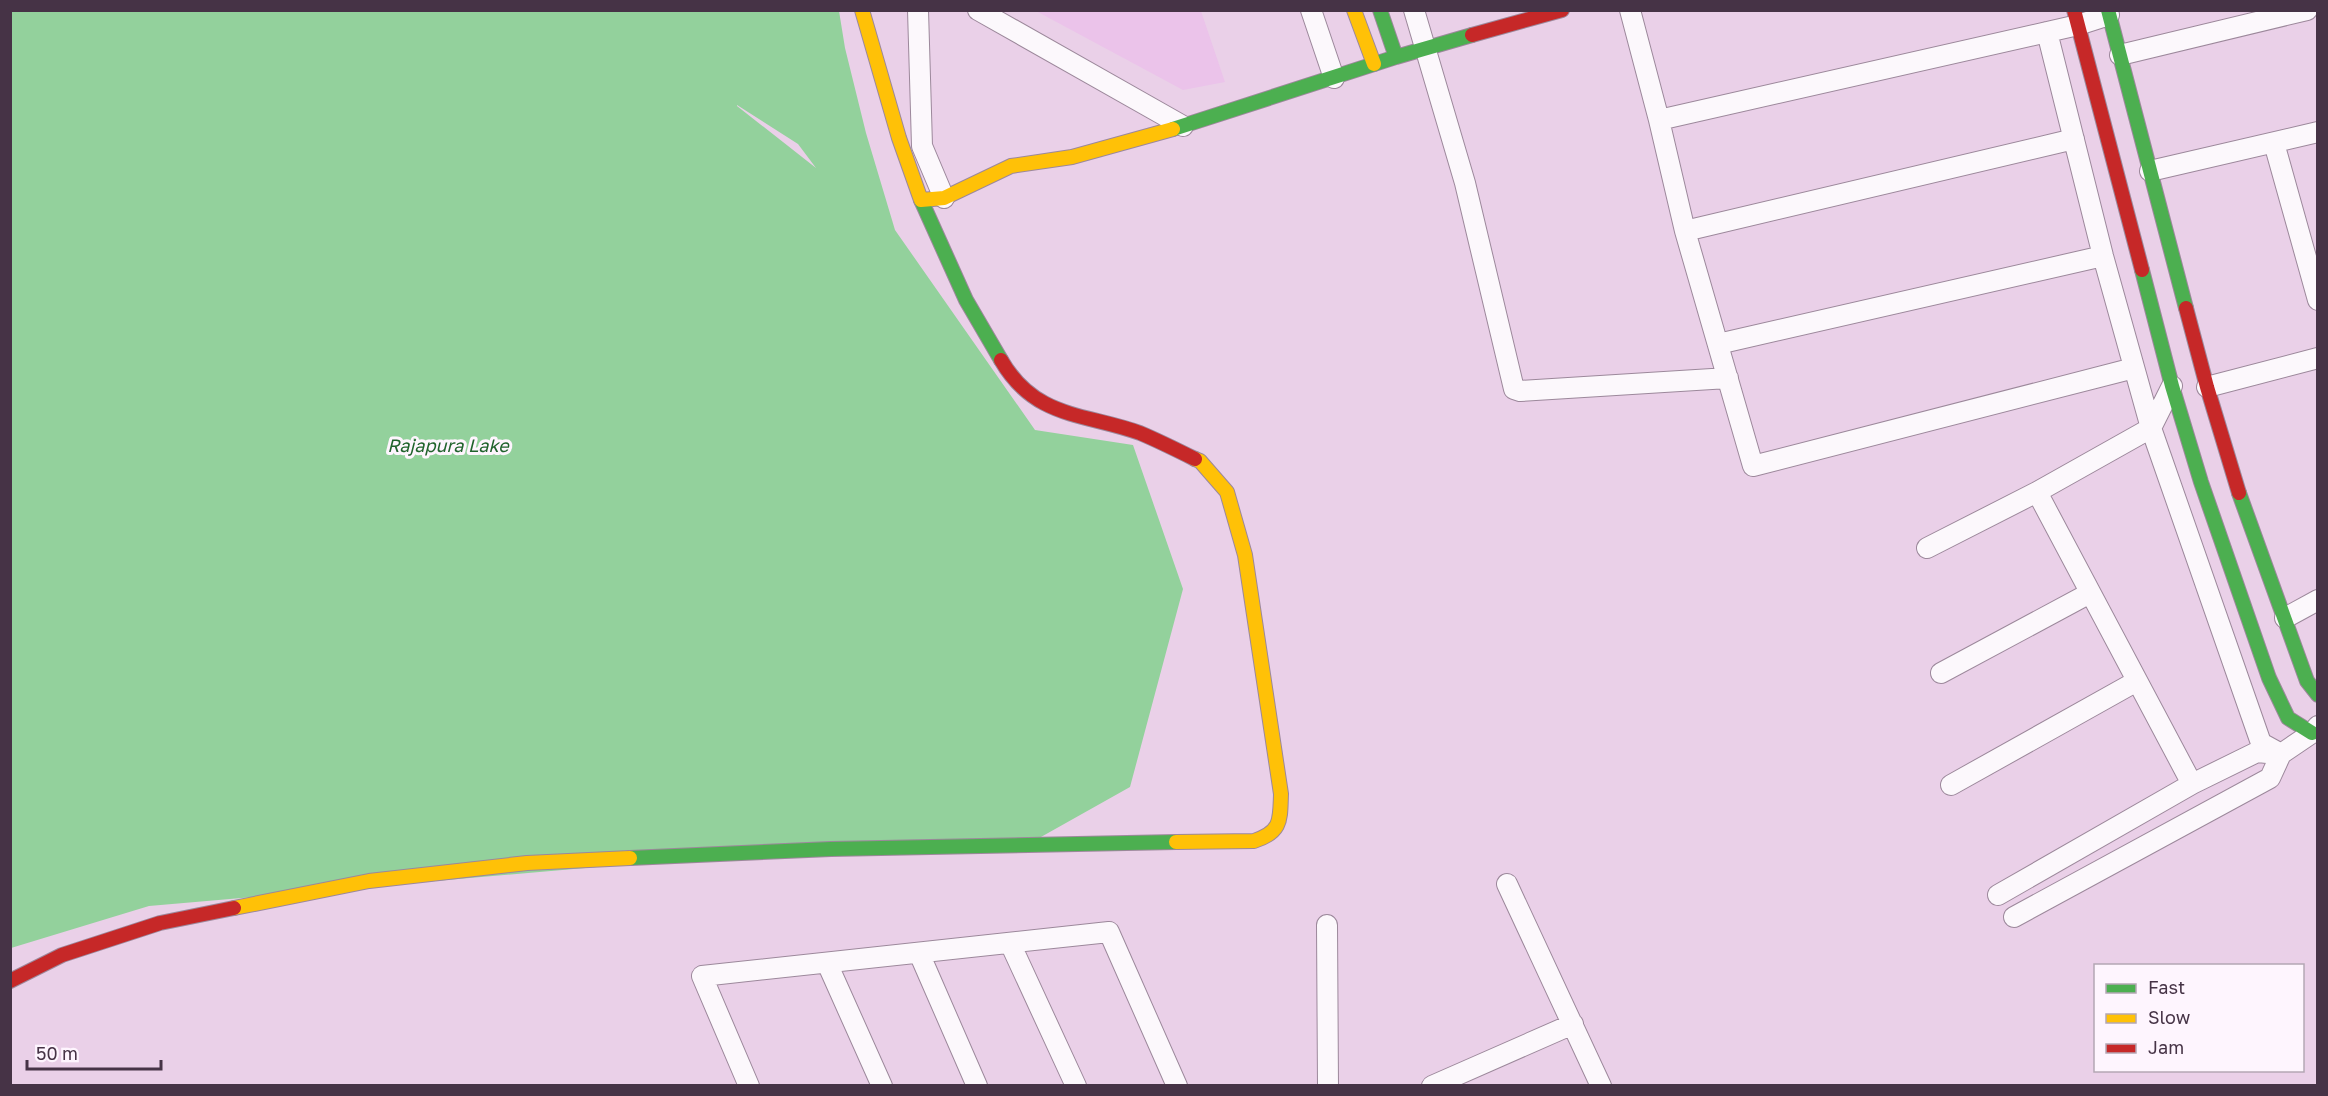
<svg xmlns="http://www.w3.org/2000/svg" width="2328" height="1096" viewBox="0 0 2328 1096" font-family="'Golos Text',sans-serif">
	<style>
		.built { fill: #ebc3ea }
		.water { fill: #93d19c; fill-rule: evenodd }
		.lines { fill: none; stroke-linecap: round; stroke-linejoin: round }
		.street-casing { stroke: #9c889b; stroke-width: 22 }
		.fast-casing { stroke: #9c889b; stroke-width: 16 }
		.slow-casing { stroke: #9c889b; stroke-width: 16 }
		.jam-casing { stroke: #9c889b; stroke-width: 16 }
		.street { stroke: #fcf8fc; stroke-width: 20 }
		.fast { stroke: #4caf50; stroke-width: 14 }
		.slow { stroke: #ffc107; stroke-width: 14 }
		.jam { stroke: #c62828; stroke-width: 14 }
		.labels { text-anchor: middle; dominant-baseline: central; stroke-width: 6; stroke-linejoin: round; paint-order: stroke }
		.water-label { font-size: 18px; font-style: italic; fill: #20632c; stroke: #fef5fe }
	</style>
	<rect width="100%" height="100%" fill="#ead0e8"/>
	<path class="built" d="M1036,11H1201L1225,82L1183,90Z"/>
	<path class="water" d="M11,11H839L845,48L866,133L895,230L1035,430L1133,445L1183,589L1130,787L1014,852L757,853L149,906L11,948ZM737,105L798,144L816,168L737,106Z"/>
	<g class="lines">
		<g class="street-casing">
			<path id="street" d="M918,10L922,146L944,198
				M978,10L1183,126
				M1311,10L1334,78
				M1414,10L1465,183L1514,389L1520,391L1728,378
				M1630,10L1659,120L1685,231L1753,466L2134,368
				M2047,32L2103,256L2151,428L2261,743L2281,754
				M2120,55L2307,10
				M1659,120L2078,25L2109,15
				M2274,143L2318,300
				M2150,171L2318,132
				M1685,231L2074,139
				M1718,344L2103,256
				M2172,386L2151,428L2037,492L2192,784L2257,752L2278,754
				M2207,387L2318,358
				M1927,548L2037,492
				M2285,618L2318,600
				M1941,673L2090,593
				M1951,785L2137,681
				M1507,884L1601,1086
				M1998,895L2192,784
				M2014,917L2270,778L2281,754L2312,733L2318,726
				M1327,925L1328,1086
				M1010,943L1076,1086
				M919,953L977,1086
				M827,963L882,1086
				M749,1086L702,976L1109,932L1177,1086
				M1432,1086L1573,1024"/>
		</g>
		<g class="fast-casing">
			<path id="fast" d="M1380,10L1396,57
				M2108,10L2186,308
				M1173,129L1396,57L1472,35
				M921,200L966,300L1001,360
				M2142,270L2172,386L2201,482L2269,678L2288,718L2312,733
				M2239,493L2307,681L2318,695
				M630,858L831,849L1176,842"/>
		</g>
		<g class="slow-casing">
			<path id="slow" d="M862,10L899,138L921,200L944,198L1011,166L1072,157L1173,129
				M1354,10L1374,64
				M1176,842L1254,841C1282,832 1280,820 1281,794L1245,555L1227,492L1200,461L1195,459
				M234,908L369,881L527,863L630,858"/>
		</g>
		<g class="jam-casing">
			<path id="jam" d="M2074,10L2142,270
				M1472,35L1562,10
				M2186,308L2207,387L2239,493
				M1001,360C1035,419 1085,413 1140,433C1159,441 1177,450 1195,459
				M10,981L62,955L160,923L234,908"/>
		</g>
		<use href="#street" class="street"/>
		<use href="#fast" class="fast"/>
		<use href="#slow" class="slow"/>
		<use href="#jam" class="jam"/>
	</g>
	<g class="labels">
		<g class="water-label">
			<text x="448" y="445">Rajapura Lake</text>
		</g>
	</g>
	<rect width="2328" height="1096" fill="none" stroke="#463346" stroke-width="24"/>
	<rect x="2094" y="964" width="210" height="108" fill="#fef5fe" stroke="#b4a7b4" stroke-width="1.5"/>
	<rect x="2106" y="984" width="30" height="9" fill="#4caf50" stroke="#b4a7b4" stroke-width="1.5"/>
	<text x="2148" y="994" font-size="18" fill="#463346">Fast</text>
	<rect x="2106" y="1014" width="30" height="9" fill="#ffc107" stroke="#b4a7b4" stroke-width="1.5"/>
	<text x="2148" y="1024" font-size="18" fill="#463346">Slow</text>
	<rect x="2106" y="1044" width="30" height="9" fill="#c62828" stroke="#b4a7b4" stroke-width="1.5"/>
	<text x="2148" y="1054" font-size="18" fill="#463346">Jam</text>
	<path d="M27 1060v9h134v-9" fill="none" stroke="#463346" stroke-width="3"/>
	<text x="36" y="1060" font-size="18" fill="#463346" stroke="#fef5fe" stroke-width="4.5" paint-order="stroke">50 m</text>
</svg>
